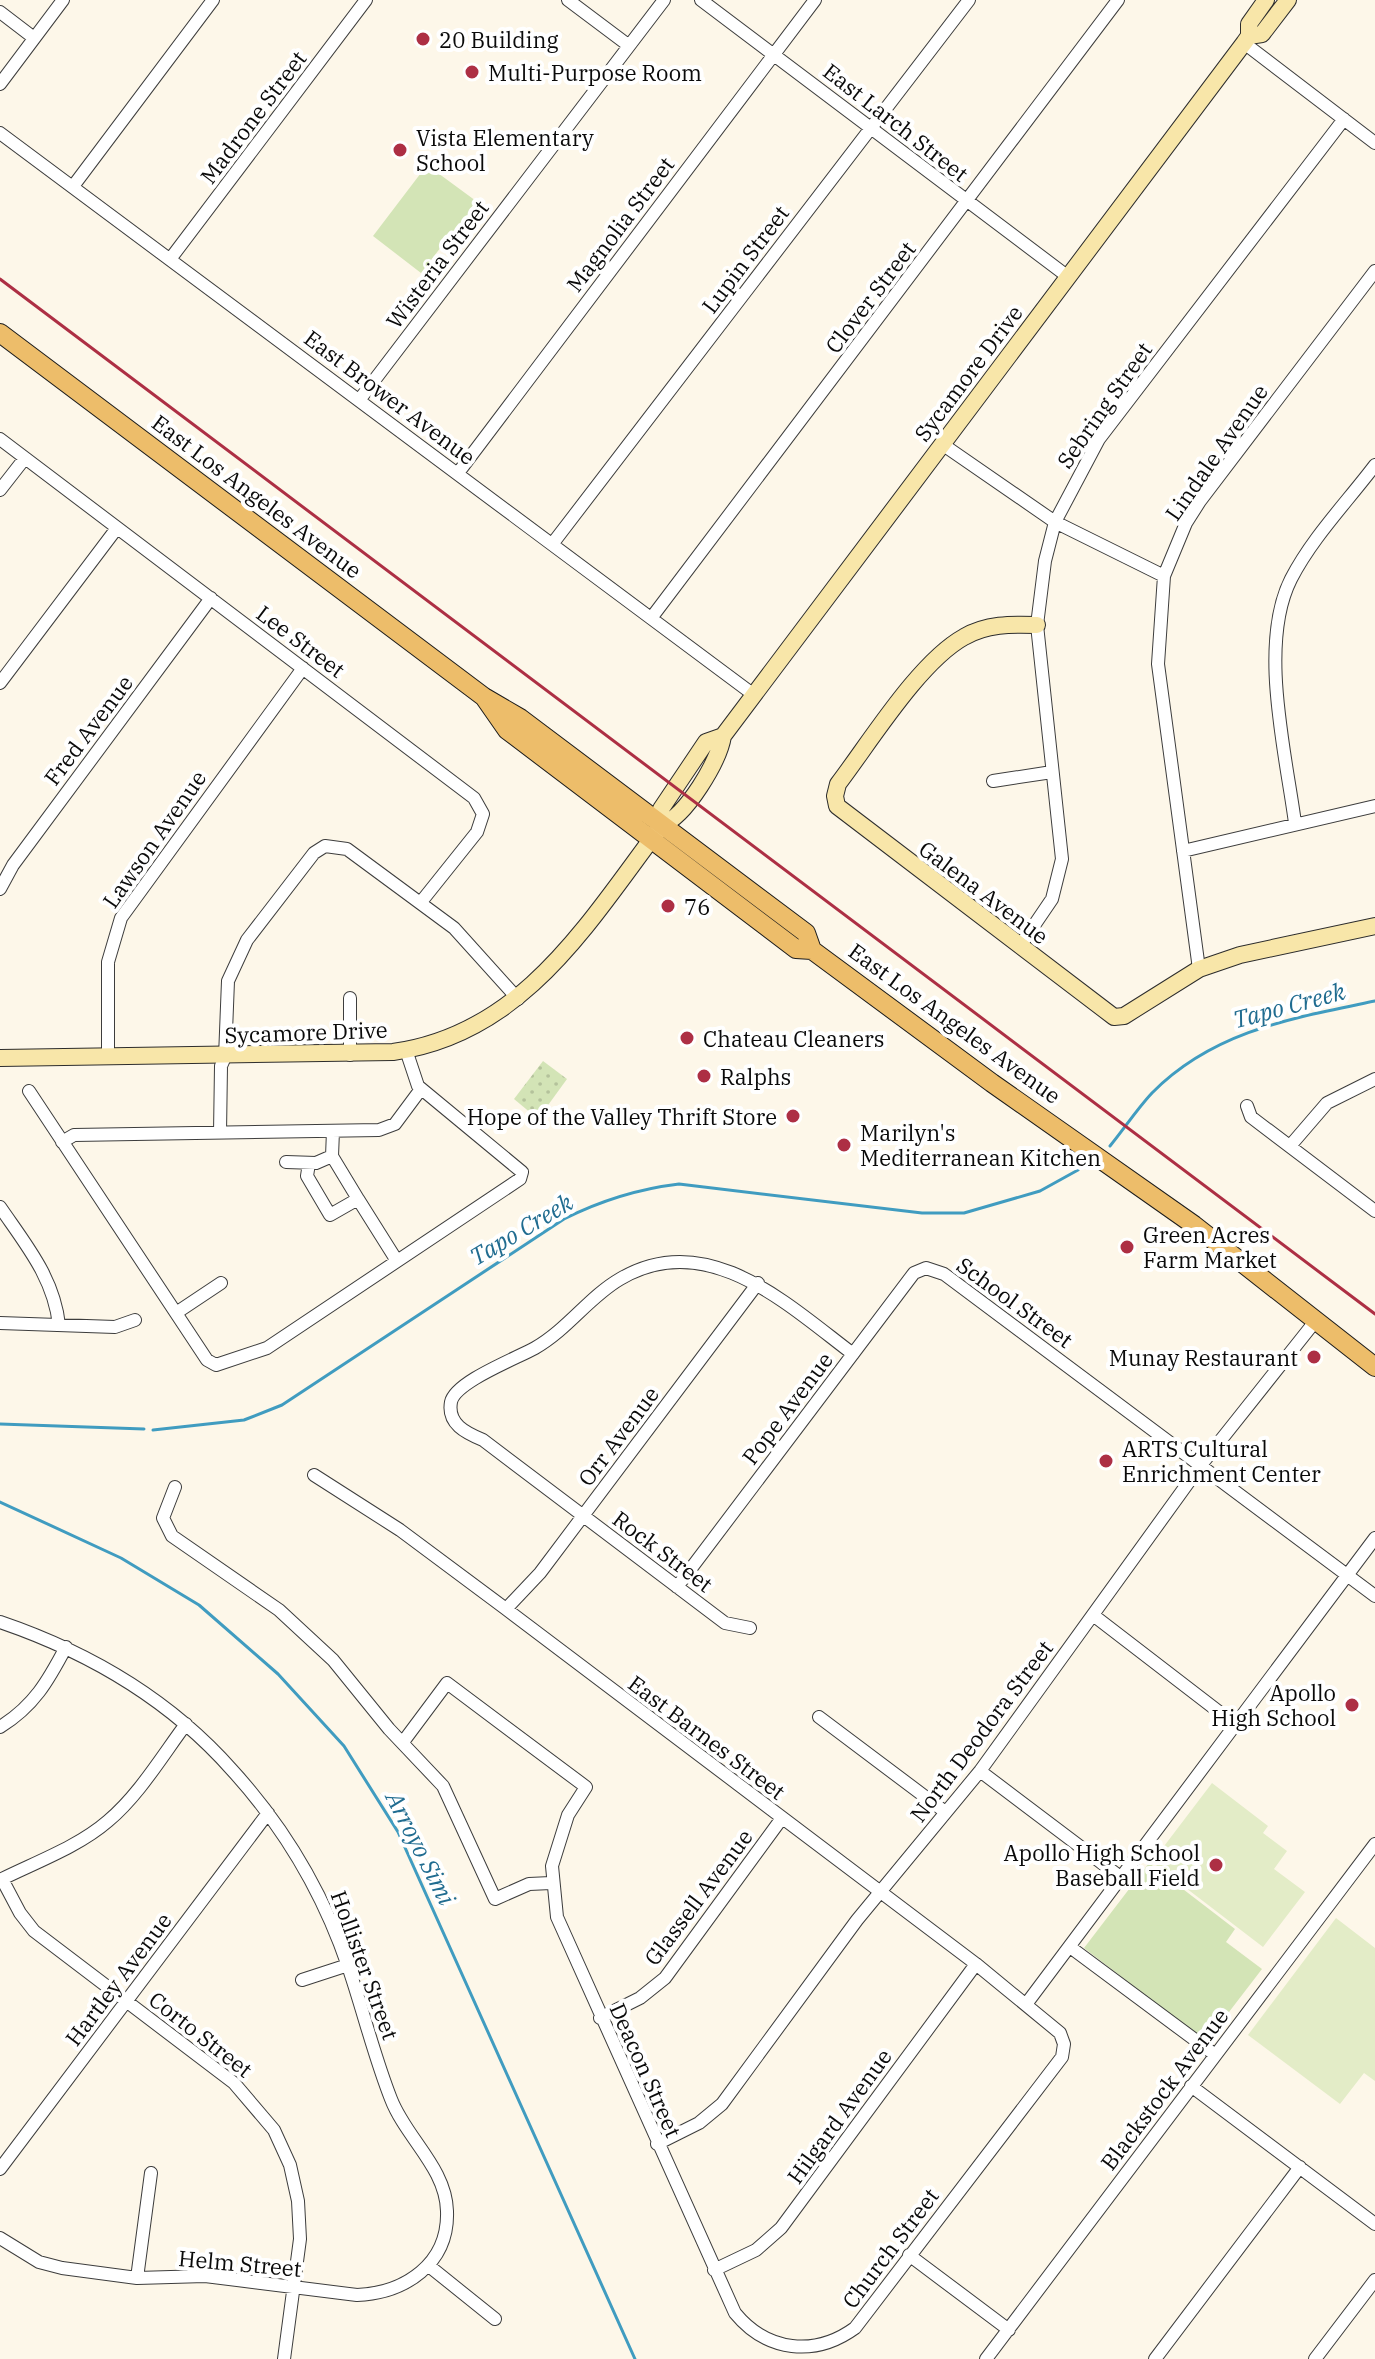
<svg xmlns="http://www.w3.org/2000/svg" width="1375" height="2359" viewBox="0 0 1375 2359" font-family="'IBM Plex Serif',serif">
	<style>
		.grass { fill: url(#grass-dots) }
		.park { fill: #d3e4b6 }
		.pitch { fill: #e3ecc7 }
		.lines { fill: none; stroke-linecap: round; stroke-linejoin: round }
		.stream { stroke: #409cc0; stroke-width: 3 }
		.street-casing { stroke: #3d3d3d; stroke-width: 14 }
		.secondary-casing { stroke: #2c2c2c; stroke-width: 18 }
		.primary-casing { stroke: #1b1b1b; stroke-width: 20 }
		.street { stroke: #fff; stroke-width: 12 }
		.secondary { stroke: #f8e6a9; stroke-width: 16 }
		.primary { stroke: #edbd6a; stroke-width: 18 }
		.rail { stroke: #ad2f44; stroke-width: 3 }
		.poi-dot { fill: #ad2f44; stroke: #fff; stroke-width: 3 }
		.labels { text-anchor: middle; dominant-baseline: central; stroke-width: 8; stroke-linejoin: round; paint-order: stroke }
		.poi-label { font-size: 22px; fill: #0a0a0a; stroke: #fff; text-anchor: start }
		.street-label { font-size: 22px; fill: #0a0a0a; stroke: #fff }
		.water-label { font-size: 24px; font-style: italic; fill: #206c90; stroke: #fff }
	</style>
	<defs>
		<pattern id="grass-dots" width="8" height="8" patternUnits="userSpaceOnUse" patternTransform="scale(2)"><rect width="8" height="8" fill="#d3e4b6"/><path d="M2 2h.1M6 6h.1" fill="none" stroke="#b4c29b" stroke-width="1.8" stroke-linecap="round"/></pattern>
	</defs>
	<rect width="100%" height="100%" fill="#fdf7e9"/>
	<path class="grass" d="M543,1061L567,1079L538,1119L514,1099Z"/>
	<path class="park" d="M427,165L476,201L469,211L480,219L452,255L441,247L421,273L373,236Z
		M1149,1863L1235,1929L1226,1942L1262,1969L1206,2042L1084,1948Z"/>
	<path class="pitch" d="M1212,1783L1268,1826L1263,1833L1287,1851L1274,1869L1305,1892L1263,1947L1152,1862Z
		M1336,1918L1375,1948V2081L1364,2073L1340,2104L1248,2035Z"/>
	<g class="lines">
		<path class="stream" d="M1110,1146C1124,1129 1137,1109 1152,1093C1213,1031 1293,1018 1375,1001
			M0,1424L144,1429
			M153,1430L244,1420L282,1405L564,1219C602,1200 637,1189 679,1184L922,1213H964L1040,1191L1078,1170
			M0,1502L121,1558L199,1605L278,1674L344,1746L398,1832L635,2359"/>
		<g class="street-casing">
			<path id="street" d="M568,0L628,45
				M701,0L1067,276
				M0,12L34,38
				M1244,43L1375,143
				M0,84L63,0
				M0,133L754,695
				M74,185L213,0
				M171,258L366,0
				M360,399L664,0
				M0,439L474,798L483,814L477,832L421,902
				M942,444L1055,522L1164,576
				M458,473L815,0
				M0,490L25,458
				M553,543L969,0
				M652,617L1118,0
				M0,683L117,528
				M993,781L1052,772
				M1295,823C1286,754 1258,644 1291,579C1312,538 1347,502 1375,465
				M1183,851L1375,806
				M0,889L13,865L211,598
				M1020,946L1052,899L1062,859L1037,625L1045,561L1055,522L1099,439L1344,119
				M1199,969L1158,664L1164,576L1186,523L1200,501L1375,271
				M350,998V1055
				M108,1058V962L121,918L303,668
				M29,1091L207,1360L216,1365L267,1348L520,1179L522,1172L418,1086L406,1050
				M1247,1106L1251,1117L1375,1211
				M220,1133L221,1066L225,1057L228,981L247,940L314,853L325,846L347,849L454,928L518,999
				M62,1142L74,1135L379,1130L395,1124L421,1089
				M1290,1146L1327,1103L1375,1079
				M286,1162L316,1163L332,1156L333,1131
				M309,1163L307,1176L330,1215L358,1199L332,1156
				M358,1199L397,1261
				M0,1207C26,1245 54,1278 59,1325
				M176,1313L221,1283
				M0,1323L115,1327L135,1320
				M314,1475L400,1530L506,1609L976,1964L1060,2033L1064,2044L1062,2057L855,2328C815,2357 767,2352 735,2313L557,1917L552,1866L568,1815L586,1787L447,1683L403,1742
				M175,1487L163,1518L172,1536L279,1610L333,1660L389,1729L443,1786L495,1899L529,1884L551,1883
				M677,1587L914,1273L926,1268L944,1274L1375,1596
				M506,1609L540,1573L758,1283
				M1093,1615L1236,1725
				M0,1622C88,1652 170,1700 232,1770C284,1827 323,1893 348,1966C363,2010 374,2056 391,2099C406,2138 446,2168 447,2211C449,2264 405,2293 357,2295L205,2276L137,2278L62,2268L39,2262L0,2238
				M750,1628L725,1623L483,1440C466,1433 447,1424 451,1402C455,1382 515,1359 535,1348C568,1329 589,1297 620,1279C707,1227 788,1305 853,1354
				M819,1717L944,1811
				M0,1727C34,1706 48,1681 66,1647
				M980,1771L1123,1879
				M2,1879L20,1913L34,1931L234,2083L274,2130L290,2165L298,2201L300,2239L284,2359
				M0,1880C36,1862 78,1847 108,1821C139,1795 162,1756 186,1724
				M1070,1947L1214,2054
				M302,1980L348,1965
				M1027,2003L1375,1538
				M600,2018L640,1998L665,1978L782,1818
				M1191,2086L1375,2224
				M657,2144L699,2123L722,2104L857,1920L980,1771L1201,1465L1317,1319
				M0,2169L268,1813
				M909,2255L1009,2330
				M429,2266L495,2319
				M714,2270L756,2250L781,2228L976,1964
				M137,2278L151,2173
				M986,2359L1375,1844
				M1155,2359L1300,2167
				M1315,2359L1375,2280"/>
		</g>
		<g class="secondary-casing">
			<path id="secondary" d="M1249,36L1262,34L1288,0
				M1037,625C1011,624 986,624 964,637C919,662 870,742 838,784L835,796L837,806L1114,1017L1124,1016L1199,969L1240,955L1375,926
				M662,825L661,809L706,742L723,736
				M0,1058L393,1052C524,1034 589,921 662,825C686,816 719,761 723,736L1244,43L1249,36V24L1266,0"/>
		</g>
		<g class="primary-casing">
			<path id="primary" d="M0,333L484,697L520,718L806,933L812,950
				M484,697L507,730L796,949L812,950L992,1083L1194,1225L1375,1367"/>
		</g>
		<use href="#street" class="street"/>
		<use href="#secondary" class="secondary"/>
		<use href="#primary" class="primary"/>
		<path class="rail" d="M0,279L1375,1314"/>
	</g>
	<g class="poi-dot">
		<circle cx="423" cy="39" r="8"/>
		<circle cx="472" cy="72" r="8"/>
		<circle cx="400" cy="150" r="8"/>
		<circle cx="668" cy="906" r="8"/>
		<circle cx="687" cy="1038" r="8"/>
		<circle cx="704" cy="1076" r="8"/>
		<circle cx="793" cy="1116" r="8"/>
		<circle cx="844" cy="1145" r="8"/>
		<circle cx="1127" cy="1247" r="8"/>
		<circle cx="1314" cy="1357" r="8"/>
		<circle cx="1106" cy="1461" r="8"/>
		<circle cx="1352" cy="1705" r="8"/>
		<circle cx="1216" cy="1865" r="8"/>
	</g>
	<g class="labels">
		<g class="poi-label">
			<text x="439" y="39">20 Building</text>
			<text x="488" y="72">Multi-Purpose Room</text>
			<text x="416" y="137">Vista Elementary<tspan x="416" dy="25">School</tspan></text>
			<text x="684" y="906">76</text>
			<text x="703" y="1038">Chateau Cleaners</text>
			<text x="720" y="1076">Ralphs</text>
			<text x="777" y="1116" text-anchor="end">Hope of the Valley Thrift Store</text>
			<text x="860" y="1132">Marilyn's<tspan x="860" dy="25">Mediterranean Kitchen</tspan></text>
			<text x="1143" y="1234">Green Acres<tspan x="1143" dy="25">Farm Market</tspan></text>
			<text x="1298" y="1357" text-anchor="end">Munay Restaurant</text>
			<text x="1122" y="1448">ARTS Cultural<tspan x="1122" dy="25">Enrichment Center</tspan></text>
			<text x="1336" y="1692" text-anchor="end">Apollo<tspan x="1336" dy="25">High School</tspan></text>
			<text x="1200" y="1852" text-anchor="end">Apollo High School<tspan x="1200" dy="25">Baseball Field</tspan></text>
		</g>
		<g class="street-label">
			<text transform="translate(253 117) rotate(-53)">Madrone Street</text>
			<text transform="translate(896 122) rotate(38)">East Larch Street</text>
			<text transform="translate(620 224) rotate(-53)">Magnolia Street</text>
			<text transform="translate(745 259) rotate(-53)">Lupin Street</text>
			<text transform="translate(437 264) rotate(-53)">Wisteria Street</text>
			<text transform="translate(870 297) rotate(-53)">Clover Street</text>
			<text transform="translate(968 373) rotate(-53)">Sycamore Drive</text>
			<text transform="translate(390 397) rotate(37)">East Brower Avenue</text>
			<text transform="translate(1104 405) rotate(-55)">Sebring Street</text>
			<text transform="translate(1216 452) rotate(-55)">Lindale Avenue</text>
			<text transform="translate(257 496) rotate(37)">East Los Angeles Avenue</text>
			<text transform="translate(301 641) rotate(37)">Lee Street</text>
			<text transform="translate(88 730) rotate(-53)">Fred Avenue</text>
			<text transform="translate(154 839) rotate(-55)">Lawson Avenue</text>
			<text transform="translate(984 892) rotate(37)">Galena Avenue</text>
			<text transform="translate(955 1023) rotate(36)">East Los Angeles Avenue</text>
			<text transform="translate(306 1032) rotate(-2)">Sycamore Drive</text>
			<text transform="translate(1015 1302) rotate(36)">School Street</text>
			<text transform="translate(787 1408) rotate(-53)">Pope Avenue</text>
			<text transform="translate(618 1436) rotate(-53)">Orr Avenue</text>
			<text transform="translate(663 1551) rotate(37)">Rock Street</text>
			<text transform="translate(981 1731) rotate(-53)">North Deodora Street</text>
			<text transform="translate(707 1737) rotate(37)">East Barnes Street</text>
			<text transform="translate(698 1897) rotate(-53)">Glassell Avenue</text>
			<text transform="translate(365 1965) rotate(70)">Hollister Street</text>
			<text transform="translate(118 1979) rotate(-53)">Hartley Avenue</text>
			<text transform="translate(201 2034) rotate(38)">Corto Street</text>
			<text transform="translate(646 2070) rotate(66)">Deacon Street</text>
			<text transform="translate(1164 2089) rotate(-53)">Blackstock Avenue</text>
			<text transform="translate(839 2116) rotate(-54)">Hilgard Avenue</text>
			<text transform="translate(890 2248) rotate(-53)">Church Street</text>
			<text transform="translate(240 2263) rotate(5)">Helm Street</text>
		</g>
		<g class="water-label">
			<text transform="translate(1289 1005) rotate(-15)">Tapo Creek</text>
			<text transform="translate(521 1229) rotate(-31)">Tapo Creek</text>
			<text transform="translate(421 1848) rotate(63)">Arroyo Simi</text>
		</g>
	</g>
</svg>
